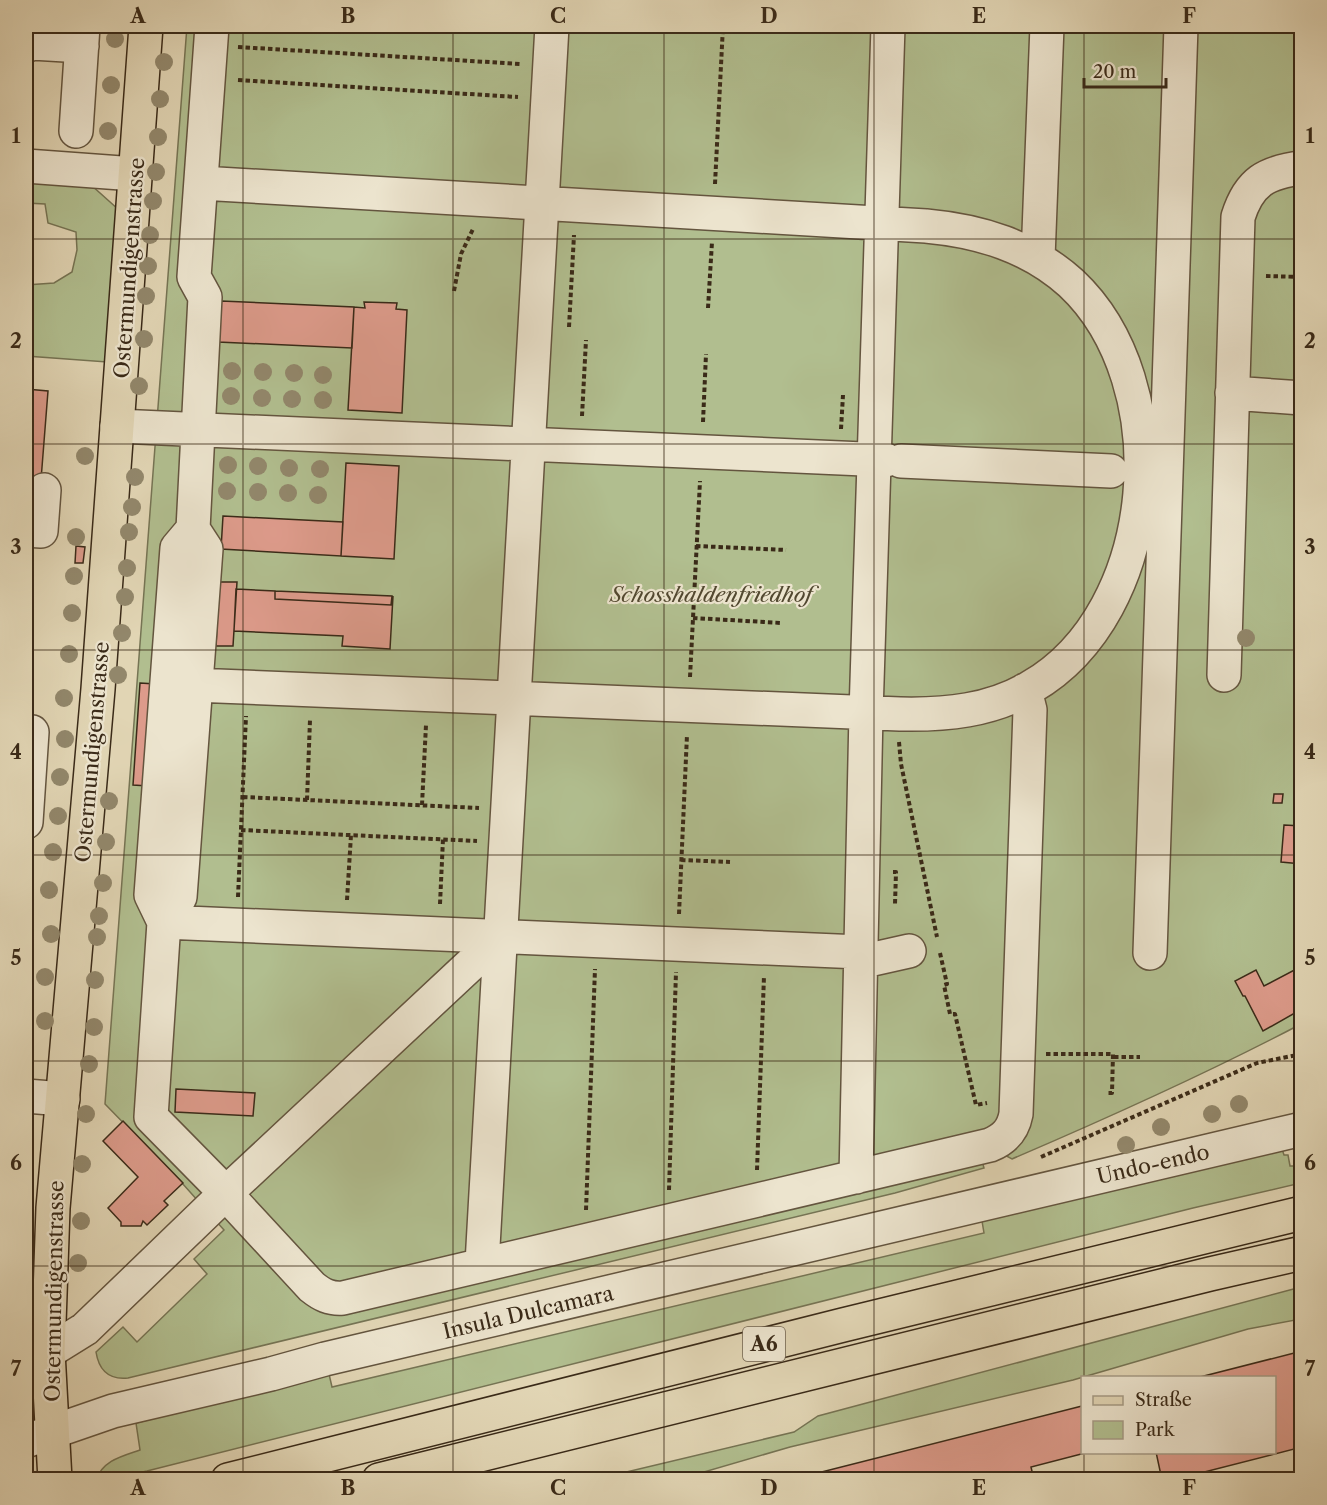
<svg xmlns="http://www.w3.org/2000/svg" width="1327" height="1505" viewBox="0 0 1327 1505" font-family="'Libre Caslon Text',serif">
	<style>
		.green { fill: #b1be8f; stroke: #767454; stroke-width: 1.5 }
		.building { fill: #dd9b8b; stroke: #3a2a18; stroke-width: 1.5 }
		.lines { fill: none; stroke-linecap: round; stroke-linejoin: round }
		.minor-casing { stroke: #64553f; stroke-width: 36 }
		.major-casing { stroke: #3a2a18; stroke-width: 36 }
		.highway-casing { stroke: #3a2a18; stroke-width: 36 }
		.path { stroke: #3a2a18; stroke-width: 4; stroke-dasharray: 4.5 3; stroke-linecap: butt }
		.minor { stroke: #ece4ce; stroke-width: 33 }
		.major { stroke: #e1d5b4; stroke-width: 33 }
		.highway { stroke: #e1d5b4; stroke-width: 33 }
		.tree { fill: #92876b }
		.grid { fill: none; stroke: #3a2a18; stroke-width: 1.5; stroke-opacity: 0.55 }
		.labels { text-anchor: middle; dominant-baseline: central; stroke-width: 4.5; stroke-linejoin: round; paint-order: stroke }
		.shield { fill: #ece4ce; stroke: #6f624f; stroke-width: 1.5 }
		.shield-label { font-size: 20px; font-weight: bold; fill: #3a2a18 }
		.street-label { font-size: 21px; fill: #3a2a18; stroke: #ece4ce }
		.park-label { font-size: 21px; font-style: italic; fill: #524830; stroke: #ece4ce }
		.neatline { fill: none; stroke: #3a2a18; stroke-width: 2 }
		.grid-label { font-size: 20px; text-anchor: middle; font-weight: bold; fill: #3a2a18 }
	</style>
	<rect width="100%" height="100%" fill="#e1d5b4"/>
	<filter id="stains"><feTurbulence type="fractalNoise" baseFrequency=".00333" numOctaves="4"/><feColorMatrix values="0 0 0 0 .2 0 0 0 0 .09 0 0 0 0 .02 0 0 0 .5 -.17"/></filter>
	<radialGradient id="worn" r=".72"><stop offset=".6" stop-color="#630" stop-opacity="0"/><stop offset="1" stop-color="#630" stop-opacity=".3"/></radialGradient>
	<path class="green" d="M187,26H1301V1024C1208,1073 1110,1117 1012,1159L999,1152L981,1157L984,1168L895,1193L128,1378C109,1380 99,1371 96,1352L123,1327L137,1342L207,1274L194,1259L224,1230L182,1183L105,1104Z
		M26,175L91,185L119,210L107,362L26,356V285L54,283L72,272L77,250L76,232L48,223L45,204L26,203Z
		M1282,1149L1284,1155H1288L1290,1166H1301V1183L1193,1208L147,1471L110,1479L96,1480C103,1460 123,1456 140,1450L136,1423L329,1374L332,1387L984,1233L982,1221Z
		M1301,1287V1319L1248,1329L1073,1380L790,1447L680,1479H597L794,1432L818,1416Z"/>
	<path class="building" d="M26,220L32,221L28,266H26Z
		M221,301L354,307L352,348L218,342Z
		M364,302L397,303L396,309L407,310L402,413L348,410L354,307L365,308Z
		M26,389L48,391L38,518L26,517Z
		M346,463L399,466L394,559L341,556Z
		M223,516L343,522L341,556L221,549Z
		M76,546L85,547L83,563H75Z
		M219,582H237L233,646H216Z
		M236,589L275,591V599L391,605L393,596L390,649L342,646L343,636L234,631Z
		M275,591L392,596L391,605L275,599Z
		M140,683L155,684L148,786L133,785Z
		M1274,794H1283L1282,803H1273Z
		M1284,825L1302,826V864L1281,862Z
		M1302,966V1009L1263,1031L1245,996H1243L1235,981L1256,970L1264,986Z
		M176,1089L255,1093L253,1116L175,1112Z
		M123,1121L183,1183L164,1201L168,1205L147,1225L143,1221L141,1226H121V1222L108,1208L138,1177L103,1141Z
		M1302,1351V1447L1173,1480H1162L1156,1452H1274V1378H1196Z
		M1082,1406V1452H1089L1031,1467L1034,1480H790Z"/>
	<g class="lines">
		<g class="minor-casing">
			<path id="minor" d="M26,46L32,43L82,46
				M76,131L83,26
				M26,166L135,174
				M1038,258L1047,26
				M1232,393L1302,398
				M117,426L886,460
				M901,461L1111,471
				M193,529L177,548L151,895L164,922L151,1117L214,1181L312,1287C322,1295 330,1299 343,1298L990,1145C1005,1139 1013,1130 1016,1114L1030,710L1025,690
				M26,530L41,531L44,490
				M1224,675L1238,217C1249,182 1266,172 1302,168
				M168,684L900,714C945,715 991,711 1031,687C1161,612 1178,383 1071,283C1030,246 980,231 926,226L201,183
				M26,822L32,732
				M164,922L180,897L206,549L193,529L205,297L194,277L212,26
				M164,922L860,952
				M1150,953L1181,26
				M860,962L909,951
				M26,1096L63,1099
				M856,1177L866,713L888,26
				M482,1264L552,26
				M48,1352L85,1329L226,1193L500,937
				M26,1441L113,1411L271,1374L325,1359L1302,1129"/>
		</g>
		<g class="major-casing">
			<path id="major" d="M55,1480L48,1352L53,1208L98,689L146,26"/>
		</g>
		<g class="highway-casing">
			<path id="highway" d="M228,1480L843,1325L1302,1213
				M379,1480L1210,1274L1302,1253"/>
		</g>
		<path class="path" d="M1295,26L1302,35
			M238,47L521,64
			M238,80L518,97
			M715,184L723,26
			M1266,276L1302,277
			M454,291L461,254L473,229
			M708,308L712,242
			M569,327L574,235
			M582,416L586,340
			M703,422L706,354
			M841,429L843,395
			M1302,504V520
			M696,546L786,550
			M693,618L782,623
			M690,677L700,481
			M899,742L901,764L937,937
			M243,797L479,808
			M307,800L310,720
			M422,805L426,725
			M241,830L477,841
			M681,860L730,862
			M893,872H896L895,904
			M238,897L246,716
			M347,900L351,835
			M440,904L443,839
			M679,914L687,735
			M940,953L947,984L944,985L950,1014H955L976,1105L987,1103
			M1046,1054H1113L1112,1093H1108
			M1114,1057H1140
			M1041,1157L1257,1063L1302,1054
			M757,1170L764,976
			M669,1190L676,972
			M586,1210L595,969"/>
		<use href="#minor" class="minor"/>
		<use href="#major" class="major"/>
		<use href="#highway" class="highway"/>
	</g>
	<g class="tree">
		<circle cx="115" cy="39" r="9"/>
		<circle cx="164" cy="62" r="9"/>
		<circle cx="111" cy="85" r="9"/>
		<circle cx="160" cy="99" r="9"/>
		<circle cx="108" cy="131" r="9"/>
		<circle cx="158" cy="137" r="9"/>
		<circle cx="156" cy="172" r="9"/>
		<circle cx="153" cy="201" r="9"/>
		<circle cx="150" cy="235" r="9"/>
		<circle cx="148" cy="266" r="9"/>
		<circle cx="146" cy="296" r="9"/>
		<circle cx="144" cy="339" r="9"/>
		<circle cx="232" cy="371" r="9"/>
		<circle cx="263" cy="372" r="9"/>
		<circle cx="294" cy="373" r="9"/>
		<circle cx="323" cy="375" r="9"/>
		<circle cx="139" cy="386" r="9"/>
		<circle cx="231" cy="396" r="9"/>
		<circle cx="262" cy="398" r="9"/>
		<circle cx="292" cy="399" r="9"/>
		<circle cx="323" cy="400" r="9"/>
		<circle cx="85" cy="456" r="9"/>
		<circle cx="228" cy="465" r="9"/>
		<circle cx="258" cy="466" r="9"/>
		<circle cx="289" cy="468" r="9"/>
		<circle cx="320" cy="469" r="9"/>
		<circle cx="135" cy="477" r="9"/>
		<circle cx="227" cy="491" r="9"/>
		<circle cx="258" cy="492" r="9"/>
		<circle cx="288" cy="493" r="9"/>
		<circle cx="318" cy="495" r="9"/>
		<circle cx="132" cy="507" r="9"/>
		<circle cx="129" cy="532" r="9"/>
		<circle cx="76" cy="537" r="9"/>
		<circle cx="127" cy="568" r="9"/>
		<circle cx="74" cy="576" r="9"/>
		<circle cx="125" cy="597" r="9"/>
		<circle cx="72" cy="613" r="9"/>
		<circle cx="122" cy="633" r="9"/>
		<circle cx="1246" cy="638" r="9"/>
		<circle cx="69" cy="654" r="9"/>
		<circle cx="118" cy="675" r="9"/>
		<circle cx="64" cy="698" r="9"/>
		<circle cx="65" cy="739" r="9"/>
		<circle cx="60" cy="777" r="9"/>
		<circle cx="109" cy="801" r="9"/>
		<circle cx="58" cy="816" r="9"/>
		<circle cx="106" cy="842" r="9"/>
		<circle cx="53" cy="852" r="9"/>
		<circle cx="103" cy="883" r="9"/>
		<circle cx="49" cy="890" r="9"/>
		<circle cx="99" cy="916" r="9"/>
		<circle cx="51" cy="934" r="9"/>
		<circle cx="97" cy="937" r="9"/>
		<circle cx="45" cy="977" r="9"/>
		<circle cx="95" cy="980" r="9"/>
		<circle cx="45" cy="1021" r="9"/>
		<circle cx="94" cy="1027" r="9"/>
		<circle cx="89" cy="1064" r="9"/>
		<circle cx="1239" cy="1104" r="9"/>
		<circle cx="86" cy="1114" r="9"/>
		<circle cx="1212" cy="1114" r="9"/>
		<circle cx="1161" cy="1127" r="9"/>
		<circle cx="1126" cy="1145" r="9"/>
		<circle cx="82" cy="1164" r="9"/>
		<circle cx="81" cy="1221" r="9"/>
		<circle cx="78" cy="1263" r="9"/>
	</g>
	<path class="grid" d="M243,26V1480M453,26V1480M664,26V1480M874,26V1480M1084,26V1378M26,239H1302M26,444H1302M26,650H1302M26,855H1302M26,1061H1302M26,1266H1302M1084,1452V1480"/>
	<g class="labels">
		<rect class="shield" x="743" y="1327" width="42" height="34" rx="4.5"/>
		<g class="shield-label">
			<text x="764" y="1344">A6</text>
		</g>
		<g class="street-label">
			<text transform="translate(129 268) rotate(-86)">Ostermundigenstrasse</text>
			<text transform="translate(92 752) rotate(-85)">Ostermundigenstrasse</text>
			<text transform="translate(1153 1164) rotate(-13)">Undo-endo</text>
			<text transform="translate(54 1291) rotate(-89)">Ostermundigenstrasse</text>
			<text transform="translate(528 1312) rotate(-13)">Insula Dulcamara</text>
		</g>
		<g class="park-label">
			<text x="711" y="594">Schosshaldenfriedhof</text>
		</g>
	</g>
	<rect width="1327" height="1505" fill="none" stroke="#e1d5b4" stroke-width="66"/>
	<rect x="1081" y="1376" width="195" height="78" fill="#ece4ce" stroke="#a59a85" stroke-width="1.5"/>
	<rect x="1093" y="1396" width="30" height="9" fill="#e1d5b4" stroke="#a59a85" stroke-width="1.5"/>
	<text x="1135" y="1406" font-size="18" fill="#3a2a18">Straße</text>
	<rect x="1093" y="1421" width="30" height="18" fill="#b1be8f" stroke="#a59a85" stroke-width="1.5"/>
	<text x="1135" y="1436" font-size="18" fill="#3a2a18">Park</text>
	<path d="M1084 78v9h82v-9" fill="none" stroke="#3a2a18" stroke-width="3"/>
	<text x="1093" y="78" font-size="18" fill="#3a2a18" stroke="#ece4ce" stroke-width="4.5" paint-order="stroke">20 m</text>
	<rect x="33" y="33" width="1261" height="1439" class="neatline"/>
	<g class="grid-label">
		<text x="138" y="23">A</text>
		<text x="348" y="23">B</text>
		<text x="558" y="23">C</text>
		<text x="769" y="23">D</text>
		<text x="979" y="23">E</text>
		<text x="1189" y="23">F</text>
		<text x="16" y="143">1</text>
		<text x="1310" y="143">1</text>
		<text x="16" y="348">2</text>
		<text x="1310" y="348">2</text>
		<text x="16" y="554">3</text>
		<text x="1310" y="554">3</text>
		<text x="16" y="759">4</text>
		<text x="1310" y="759">4</text>
		<text x="16" y="965">5</text>
		<text x="1310" y="965">5</text>
		<text x="16" y="1170">6</text>
		<text x="1310" y="1170">6</text>
		<text x="16" y="1376">7</text>
		<text x="1310" y="1376">7</text>
		<text x="138" y="1495">A</text>
		<text x="348" y="1495">B</text>
		<text x="558" y="1495">C</text>
		<text x="769" y="1495">D</text>
		<text x="979" y="1495">E</text>
		<text x="1189" y="1495">F</text>
	</g>
	<rect width="100%" height="100%" filter="url(#stains)"/>
	<rect width="100%" height="100%" fill="url(#worn)"/>
</svg>
